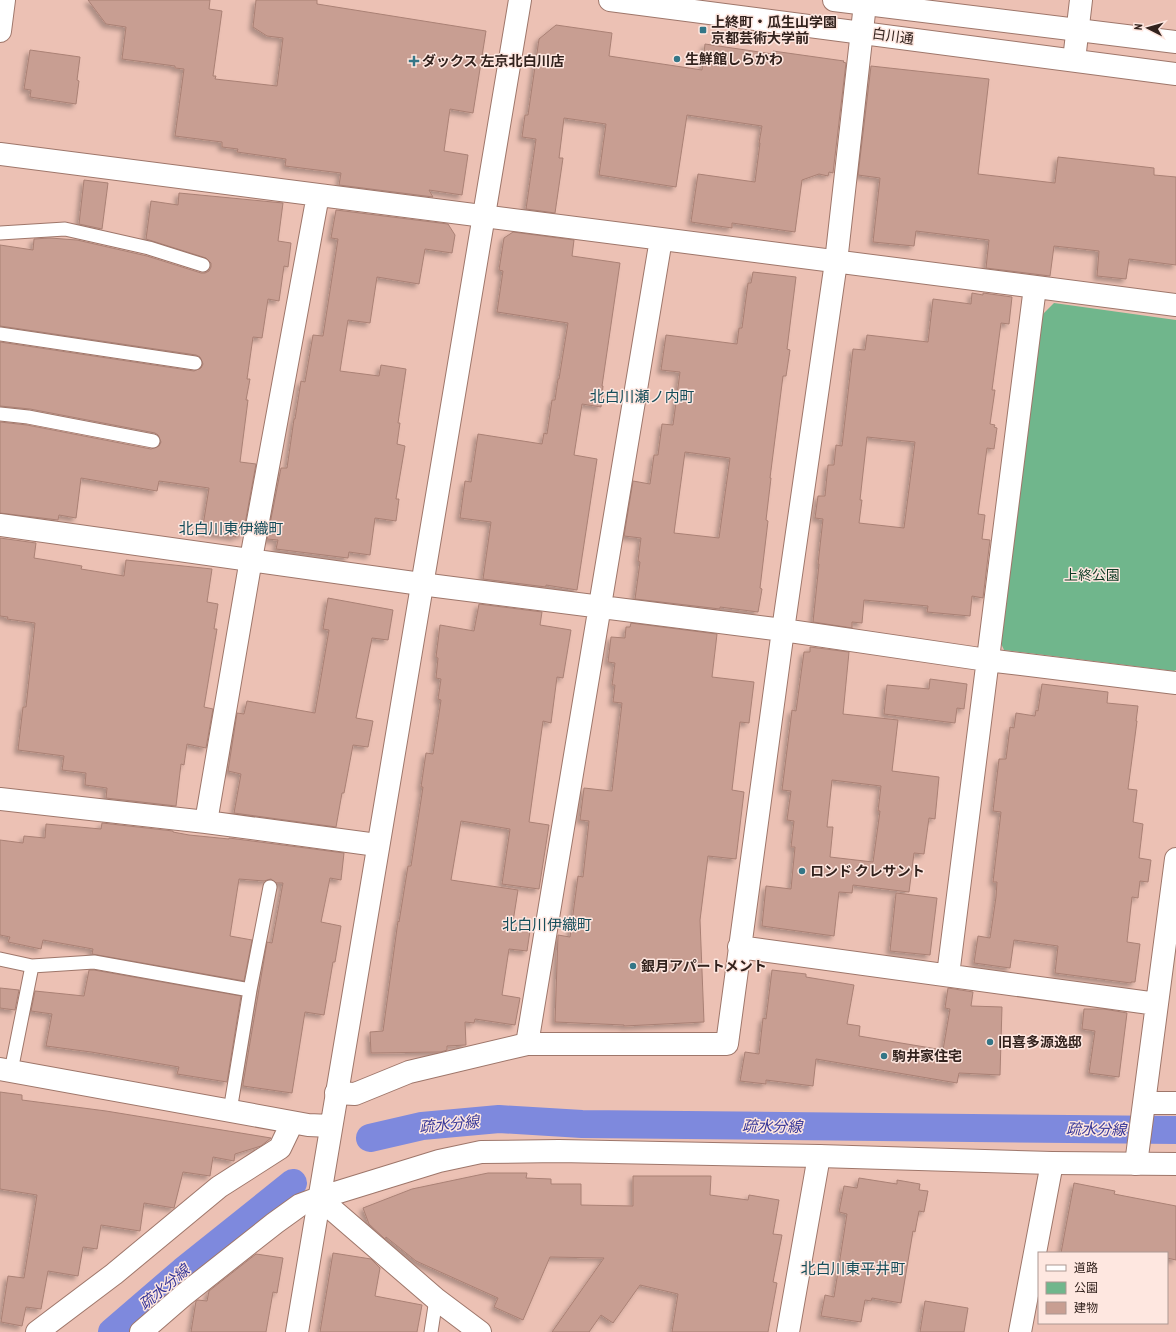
<svg xmlns="http://www.w3.org/2000/svg" width="1176" height="1332" viewBox="0 0 1176 1332" font-family="'PT Sans Narrow','Noto Sans JP',sans-serif">
	<style>
		.green { fill: #70b68c }
		.lines { fill: none; stroke-linecap: round; stroke-linejoin: round }
		.canal { stroke: #7e89dd; stroke-width: 28 }
		.building { fill: #c89e92; stroke: #aa8175; fill-rule: evenodd; filter: url(#shadow) }
		.lane-casing { stroke: #9e766a; stroke-width: 15 }
		.street-casing { stroke: #9e766a; stroke-width: 24 }
		.secondary-casing { stroke: #9e766a; stroke-width: 24 }
		.primary-casing { stroke: #9e766a; stroke-width: 24 }
		.lane { stroke: #fff; stroke-width: 13 }
		.street { stroke: #fff; stroke-width: 22 }
		.secondary { stroke: #fff; stroke-width: 22 }
		.primary { stroke: #fff; stroke-width: 22 }
		.poi-dot { fill: #347687; stroke: #fee7e0; stroke-width: 1.5 }
		.labels { text-anchor: middle; dominant-baseline: central; stroke-width: 3; stroke-linejoin: round; paint-order: stroke }
		.poi-label { font-size: 14px; font-weight: bold; fill: #32221d; stroke: #fee7e0; text-anchor: start }
		.street-label { font-size: 14px; fill: #32221d; stroke: #fee7e0 }
		.park-label { font-size: 14px; fill: #0f3a24; stroke: #fee7e0 }
		.neighbourhood-label { font-size: 15px; fill: #154d5a; stroke: #fee7e0 }
		.water-label { font-size: 15px; font-style: italic; fill: #363698; stroke: #fee7e0 }
	</style>
	<defs>
		<filter id="shadow"><feDropShadow dx="-3.5" dy="3.5" stdDeviation="2" flood-color="#0004"/></filter>
	</defs>
	<rect width="100%" height="100%" fill="#ecc1b4"/>
	<path class="green" d="M1054,303L1176,320V670L1174,671L1004,650L999,639L1041,316Z"/>
	<g class="lines">
		<path class="canal" d="M370,1138L422,1126L499,1119L582,1124L1176,1130
			M112,1332L183,1271L293,1183"/>
	</g>
	<path class="building" d="M88,0H210L209,9L222,11L213,76H216L215,79L277,86L283,38L267,36L253,27L256,0H317V4L486,31L473,113L450,109L444,151L468,155L462,195L429,190L433,197L339,185L341,173L285,166L286,159L237,152L238,149L222,147V142L175,136L184,69L175,68V66L122,59L126,27L106,24Z
		M556,25L612,33L609,56L702,70L705,44L773,54V51L844,61L843,62L846,63L833,173L829,172L828,176L819,174L802,180L795,232L732,223V228L691,222L698,174L755,182L760,143H759L762,126L687,115L676,187L599,175L606,124L564,118L559,158H563L555,213L526,209L536,139L522,137L525,115H528L539,39Z
		M30,50L80,57L77,80L79,81L76,104L30,97L31,90L24,89Z
		M871,66L989,79L978,174L1055,183L1058,157L1154,168V175L1176,177V265L1129,259L1126,279L1097,276L1099,251L1054,246L1050,276L986,268L989,240L916,231L914,246L873,242L880,178L858,175Z
		M84,180L108,183L102,229L79,224Z
		M179,193L283,203L278,241L291,243L288,267L284,266L279,301L268,299L262,338L253,337L247,379H250L246,400H248L240,462L256,464L243,535L236,534V537L202,532L209,488L159,481L157,491L81,478L76,518L59,515L58,520L0,513V422L27,425L151,449L159,446L161,442L158,435L155,433L30,409L0,406V342L194,371L201,368L203,364L200,357L196,355L0,326V245L33,250L34,239L50,238L77,240L147,256L201,273H205L209,271L211,267V263L206,258L146,239L151,201L178,205Z
		M336,210L448,224L455,235L452,253L425,249L419,284L377,277L370,323L348,320L340,371L379,376L381,365L406,369L398,423H400L397,444L405,446L396,499H399L396,521L375,518L370,555L349,552L348,558L276,549L278,540L267,539L281,468H287L294,419H295L301,381L305,382L313,335L323,336L338,239L331,238Z
		M513,232L574,240L572,256L620,263L602,386H603L601,407L582,404L574,455L597,459L577,590L546,585V587L483,579L491,522L460,518L465,481L471,482L478,434L542,444L544,433L547,434L552,400H555L558,379H559L568,323L497,312L503,271L499,270L504,238Z
		M753,272L796,277L787,349L790,350L786,376H783L770,478H771L766,520L768,521L760,588L762,589L758,612L720,607V609L635,599L640,562L638,561L641,538L624,536L633,481L650,484L654,455H658L662,424L673,425L680,372L661,370L666,335L737,344L739,328H742L748,283H751ZM685,452L730,458L719,538L674,533Z
		M972,293L983,295V293L1012,297L1009,324L1001,323L992,390H995L990,424L995,425L994,427L997,428L994,449L987,448L978,514L985,515L982,539L990,540L983,598L972,596L970,616L927,612L928,606L864,600L862,623L852,622V628L813,622L819,564H818L823,519L815,518L818,496H825L828,465H834L836,445L842,446L853,349L865,350L867,335L928,342L933,299L971,304ZM867,437L915,442L904,528L859,523L862,500H860Z
		M0,538L36,543L34,558L82,566L81,569L124,576L126,560L212,569L207,602L218,604L214,629H217L204,707L213,709L206,748L187,744L184,765L181,764L176,806L106,798L107,788L85,785L86,773L62,770L64,756L18,750L23,707H26L35,623L7,619L8,617L0,616Z
		M328,598L393,610L388,640L372,638L356,718L373,721L368,747L353,745L344,793H342L336,827L234,813L241,774L228,771L237,713L244,714L247,701L315,713L329,630L323,629Z
		M479,604L542,612L540,625L571,630L563,678L557,677L551,723L543,721L529,822L549,825L539,889L502,884L510,829L461,821L451,880L518,890L512,928L530,931L527,951L509,949L502,995L520,998L515,1025L475,1019L474,1023L465,1022L466,1045L447,1046V1050L441,1052L371,1053L370,1032L383,1031L398,921L399,922L408,866H411L423,787H421L426,753L433,754L441,700L438,699L441,679L436,678L438,658L436,657L440,625L474,631Z
		M631,623L717,634L712,677L754,682L749,723L740,722L732,790L744,792L736,859L708,856L700,920L704,1022L624,1026V1025L555,1022L558,935L570,937L578,876L583,877L589,821L580,820L584,788L612,791L622,703L613,702L615,685H612L615,663L608,662L611,637L625,638L626,627H630Z
		M810,647L849,652L843,714L898,720L892,771L939,777L935,819L929,818L924,854L914,853L909,892L853,885L852,893L839,892L834,936L762,926L766,886L791,889L795,847H791L794,821L787,820L791,791L782,790L792,710L796,711L804,652H810ZM832,780L881,786L878,811H880L873,862L830,857L833,827H827Z
		M930,679L967,684L964,709L957,708L955,723L884,714L887,685L929,689Z
		M1042,684L1108,692L1107,703L1138,706L1136,721H1137L1128,789L1137,790L1133,822L1143,824L1139,858L1151,860L1148,882L1140,881L1138,898L1132,897L1127,942L1140,944L1135,982H1131V983L1055,973L1058,946L1014,940L1010,968L974,963L978,936L990,938L996,897L997,882H993L1001,812L993,811L999,759H1006L1010,727L1014,728L1016,713L1035,716L1036,710L1038,711Z
		M102,823L173,831V832L189,835L229,839V838L344,853L341,880L330,878L321,922L341,926L335,962H333L324,1015L305,1012L292,1093L243,1086V1084L267,942L272,943L283,883H276L271,879L264,881L239,879L230,936L252,940L244,981L92,954L93,949L43,940L41,949L8,942L10,937L0,935V840L23,843L24,836L45,838L46,824L101,829Z
		M896,893L937,898L930,955L890,951Z
		M89,970H94L241,996L227,1082L177,1074L179,1067L91,1052L46,1046L52,1014L31,1011L35,991L84,996Z
		M772,970L806,974V977L854,985L847,1024L860,1026L859,1036L943,1050L950,1009L945,1008L948,988L973,992L971,1006L1002,1007L1000,1075L959,1073L957,1083L816,1059L813,1086L766,1080V1084L740,1081L745,1052L759,1054L763,1018L766,1019Z
		M0,988L19,990L15,1010L0,1008Z
		M1084,1009H1104L1127,1013L1119,1077L1089,1073L1095,1031L1082,1029Z
		M0,1092L22,1095V1100L106,1111L271,1138L261,1146L235,1154L234,1161L213,1157L210,1176L183,1172L174,1208L144,1203L140,1231L101,1225L97,1249L83,1247L78,1276L48,1271L41,1309L26,1307L22,1326L1,1322L8,1276L24,1278L37,1195L0,1189Z
		M488,1173H527L526,1178L551,1179V1184H581V1205L633,1206V1176H711L710,1195L748,1200L749,1195L779,1200L773,1234L782,1235L773,1282L777,1283L768,1332H672L678,1294L640,1285L613,1323L601,1315L589,1332H552L604,1258L550,1257L523,1320L494,1307L498,1298L416,1261L386,1237L385,1239L369,1224L363,1208L412,1189Z
		M859,1178L897,1184V1180L920,1184L919,1190L928,1191L924,1212L919,1211L915,1232L913,1231L901,1303L872,1298L871,1301L865,1300L861,1322L821,1316L825,1295L834,1297L847,1214L839,1212L844,1186L857,1188Z
		M1074,1183L1115,1191L1114,1194L1176,1206V1260L1167,1258V1253H1061Z
		M333,1253L371,1259L380,1268L375,1296L422,1305L417,1332H320Z
		M256,1254L283,1258L277,1293L273,1292L266,1332H191L196,1301L198,1300L207,1301L209,1291Z
		M925,1301L968,1308L964,1332H920Z"/>
	<g class="lines">
		<g class="lane-casing">
			<path id="lane" d="M0,233L65,229L149,248L203,265
				M0,334L195,363
				M0,414L28,417L153,441
				M0,959L32,966L94,962L250,990L230,1111
				M250,990L270,887
				M11,1071L32,966
				M431,1332L436,1299"/>
		</g>
		<g class="street-casing">
			<path id="street" d="M0,31L4,0
				M1074,60L1081,0
				M0,154L1176,305
				M0,525L421,584L783,630L987,660L1176,683
				M0,799L206,822L377,845
				M206,822L251,559L318,195
				M739,947L1157,1004
				M948,975L1035,287
				M527,1044L661,239
				M336,1093L355,1094L409,1072L527,1044H727L783,630L836,262L865,4
				M1145,1103H1176
				M1136,1164L1176,859
				M37,1332L114,1274L219,1187L280,1148L292,1123
				M141,1332L185,1294L275,1223L300,1205L319,1198L436,1299L480,1332
				M788,1332L819,1156
				M1020,1332L1052,1163"/>
		</g>
		<g class="secondary-casing">
			<path id="secondary" d="M0,1069L308,1125L331,1126
				M319,1198L439,1161L481,1152L559,1151L819,1156L1052,1163L1176,1164
				M297,1332L520,0"/>
		</g>
		<g class="primary-casing">
			<path id="primary" d="M610,0L1176,74
				M834,0L1176,42"/>
		</g>
		<use href="#lane" class="lane"/>
		<use href="#street" class="street"/>
		<use href="#secondary" class="secondary"/>
		<use href="#primary" class="primary"/>
	</g>
	<g class="poi-dot">
		<rect x="699" y="26" width="8" height="8" rx="2"/>
		<circle cx="677" cy="59" r="4"/>
		<path d="M412 55h4v4h4v4h-4v4h-4v-4h-4v-4h4z"/>
		<circle cx="802" cy="871" r="4"/>
		<circle cx="633" cy="966" r="4"/>
		<circle cx="990" cy="1042" r="4"/>
		<circle cx="884" cy="1056" r="4"/>
	</g>
	<g class="labels">
		<g class="poi-label">
			<text x="711" y="22">上終町・瓜生山学園<tspan x="711" dy="16">京都芸術大学前</tspan></text>
			<text x="685" y="59">生鮮館しらかわ</text>
			<text x="422" y="61">ダックス 左京北白川店</text>
			<text x="810" y="871">ロンド クレサント</text>
			<text x="641" y="966">銀月アパートメント</text>
			<text x="998" y="1042">旧喜多源逸邸</text>
			<text x="892" y="1056">駒井家住宅</text>
		</g>
		<g class="street-label">
			<text transform="translate(893 36) rotate(8)">白川通</text>
		</g>
		<g class="park-label">
			<text x="1092" y="575">上終公園</text>
		</g>
		<g class="neighbourhood-label">
			<text x="642" y="396">北白川瀬ノ内町</text>
			<text x="231" y="528">北白川東伊織町</text>
			<text x="547" y="924">北白川伊織町</text>
			<text x="853" y="1268">北白川東平井町</text>
		</g>
		<g class="water-label">
			<text transform="translate(449 1124) rotate(-6)">疏水分線</text>
			<text transform="translate(772 1126) rotate(1)">疏水分線</text>
			<text transform="translate(1096 1129) rotate(1)">疏水分線</text>
			<text transform="translate(164 1287) rotate(-40)">疏水分線</text>
		</g>
	</g>
	<rect x="1038" y="1252" width="130" height="72" fill="#fee7e0" stroke="#ac9892"/>
	<rect x="1046" y="1265" width="20" height="6" fill="#ffffff" stroke="#ac9892"/>
	<text x="1074" y="1272" font-size="12" fill="#32221d">道路</text>
	<rect x="1046" y="1282" width="20" height="12" fill="#70b68c" stroke="#ac9892"/>
	<text x="1074" y="1292" font-size="12" fill="#32221d">公園</text>
	<rect x="1046" y="1302" width="20" height="12" fill="#c89e92" stroke="#ac9892"/>
	<text x="1074" y="1312" font-size="12" fill="#32221d">建物</text>
	<g transform="translate(1148 28) rotate(276)" stroke="#fee7e0" stroke-width="3" paint-order="stroke">
	<path d="M0-3L7 15L0 10L-7 15Z" fill="#32221d"/>
	<text y="-6" font-size="11" font-weight="bold" text-anchor="middle" fill="#32221d">N</text>
	</g>
</svg>
